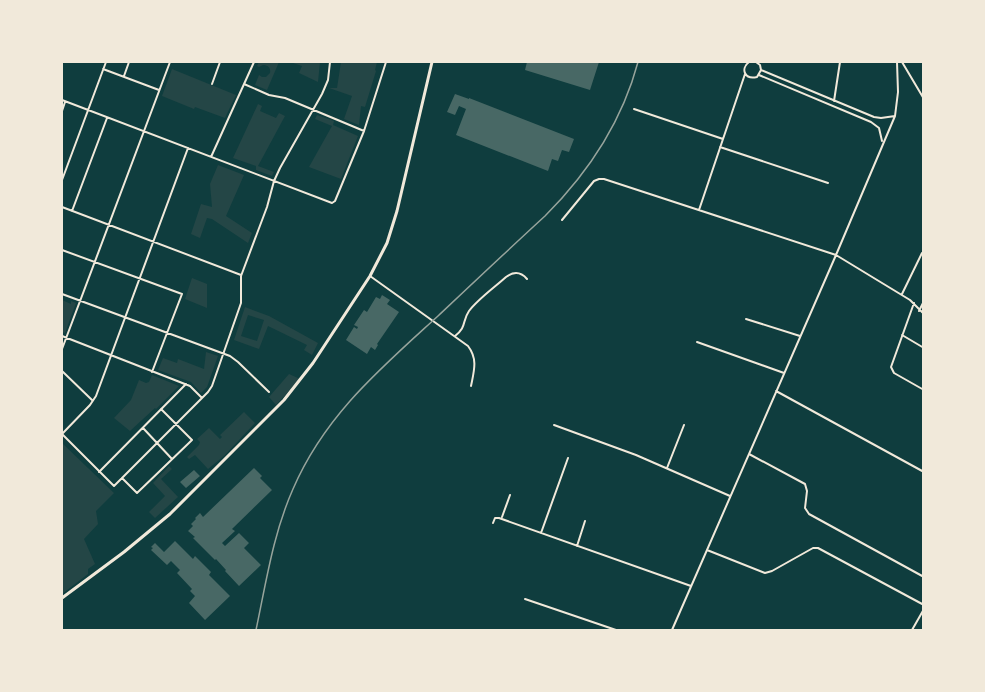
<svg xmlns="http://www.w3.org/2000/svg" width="985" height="692" viewBox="0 0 985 692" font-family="'DM Sans',sans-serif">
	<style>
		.green { fill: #244646; fill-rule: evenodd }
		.building { fill: #486865 }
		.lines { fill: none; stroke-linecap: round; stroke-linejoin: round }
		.minor { stroke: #f1e9da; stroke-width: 2 }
		.primary { stroke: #f1e9da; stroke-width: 3 }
		.rail { stroke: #97a49c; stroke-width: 1.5 }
	</style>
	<rect width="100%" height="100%" fill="#0f3d3e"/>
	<path class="green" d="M259,62H279L267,90L255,85L259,75L262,77H266L270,73C271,68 268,65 263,65L259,67L257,66Z
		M290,62H320L318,82L299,73L302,66Z
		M341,62H377L375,70L376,71L365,107L361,106L359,125L344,119L352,96L329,88H337Z
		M172,69L236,95L225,118L195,107L194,109L162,96Z
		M258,104L262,106L260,111L276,118L279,113L285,116L258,166L274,172L272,176L256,170V166L233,158Z
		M317,115L334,121L333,125L358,136L341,179L309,167L332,126L315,119Z
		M218,165L244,175L226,216L252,233L248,243L212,219L207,218L200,238L191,234L201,204L212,207L210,184Z
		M192,278L207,284V308L185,299Z
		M62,300L71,304V301L76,303L65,333L62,332Z
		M245,307L269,316L318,343L312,355L304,350L307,345L268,326L259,349L234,340ZM248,315L264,320L257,341L241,336Z
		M206,352L218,356L207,387L201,393L191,382L158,370L163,358L177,363L178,359L204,369Z
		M289,374L300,379L276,405L269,397Z
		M152,375L179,386L156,409L155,408L130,431L114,418L131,400L139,380L146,383L149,382Z
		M244,412L255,423L224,456L208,469L195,455L189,459L187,457L199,445L200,442L197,439L209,428L220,439L222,437L220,435Z
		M62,443L114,493L96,511L98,524L84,539L95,564L88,569V574L62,594Z
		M169,466L172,469L161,479L178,497L155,518L149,512L165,496L153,483Z"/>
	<path class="building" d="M527,62H599L590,90L525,70Z
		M455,94L469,99V98L574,139L569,152L562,150L558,161L552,159L548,171L456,135L466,109L459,106L455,115L447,112Z
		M382,295L390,300L387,304L399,312L377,344L378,345L375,350L371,347L367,354L346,340L354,327L357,329L358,327L354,325L364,310L367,312L376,297L380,299Z
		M254,468L262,476L260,478L272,490L232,529L235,531L222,543L225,546L239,533L249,543L244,548L261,565L239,586L225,571L226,570L216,559L215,560L193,538L195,537L188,531L193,526L191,524L196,519L195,518L200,513L203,517Z
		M194,470L200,476L186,488L180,482Z
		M175,541L193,559L195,556L211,572L209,575L230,596L205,620L189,603L195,596L190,591L192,589L177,573L180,570L171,561L167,565L151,550L153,548L151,547L155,543L164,552Z"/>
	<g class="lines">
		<path class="minor" d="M749,62C740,69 745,80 757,77L761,70L760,65L756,62
			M902,62L924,99
			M103,69L159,90
			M761,70L874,117L881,118L895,116
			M759,75L871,122L879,128L882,141
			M124,76L129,62
			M212,84L220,62
			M244,84L269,95L285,98L364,131
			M62,100L332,203L335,201L364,131L386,62
			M834,101L840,62
			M634,109L723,139
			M62,111L65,102
			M720,147L828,183
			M188,148L96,396L90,405L62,434L114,486L208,392L212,386L241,303V276L267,207L274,181L280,168L322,94L328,80L330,62
			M211,157L254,62
			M62,180L106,62
			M62,207L241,275
			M699,210L745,74
			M72,211L107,118
			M562,220L594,181L599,179H604L836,255L910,300L924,314
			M62,250L182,294L152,372
			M370,276L468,346C478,359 474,371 471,386
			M62,294L230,356L238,362L269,392
			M902,294L922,253
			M914,303L891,367L894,373L924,390
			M919,311L924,301
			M746,319L800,336
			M902,335L924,348
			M62,336L190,386L202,398
			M455,336C467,327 462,321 469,311C478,299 495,287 506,277C514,271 521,272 527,279
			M697,342L784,373
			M62,349L170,62
			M62,371L92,400
			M776,391L924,472
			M554,425L636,455L730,496
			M143,428L172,459
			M749,454L805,484L807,491L805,508L809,514L924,577
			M667,468L684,425
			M99,472L186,384
			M122,478L137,493L192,440L161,409
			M502,517L510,495
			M493,523L495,518H499L691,586
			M541,533L568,458
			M577,546L585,521
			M707,550L765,573L772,571L813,548H818L924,605
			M525,599L616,630
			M672,630L836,255L895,116L898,92L897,62
			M912,630L924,609"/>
		<path class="primary" d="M62,598L124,552L170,514L284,400L313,363L370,276L387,243L397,211L432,62"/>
		<path class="rail" d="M256,630C266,583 273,534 293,489C325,415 380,369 438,316C473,283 509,249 545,216C589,172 622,122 638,62"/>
	</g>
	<rect width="985" height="692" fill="none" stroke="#f1e9da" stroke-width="126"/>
</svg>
